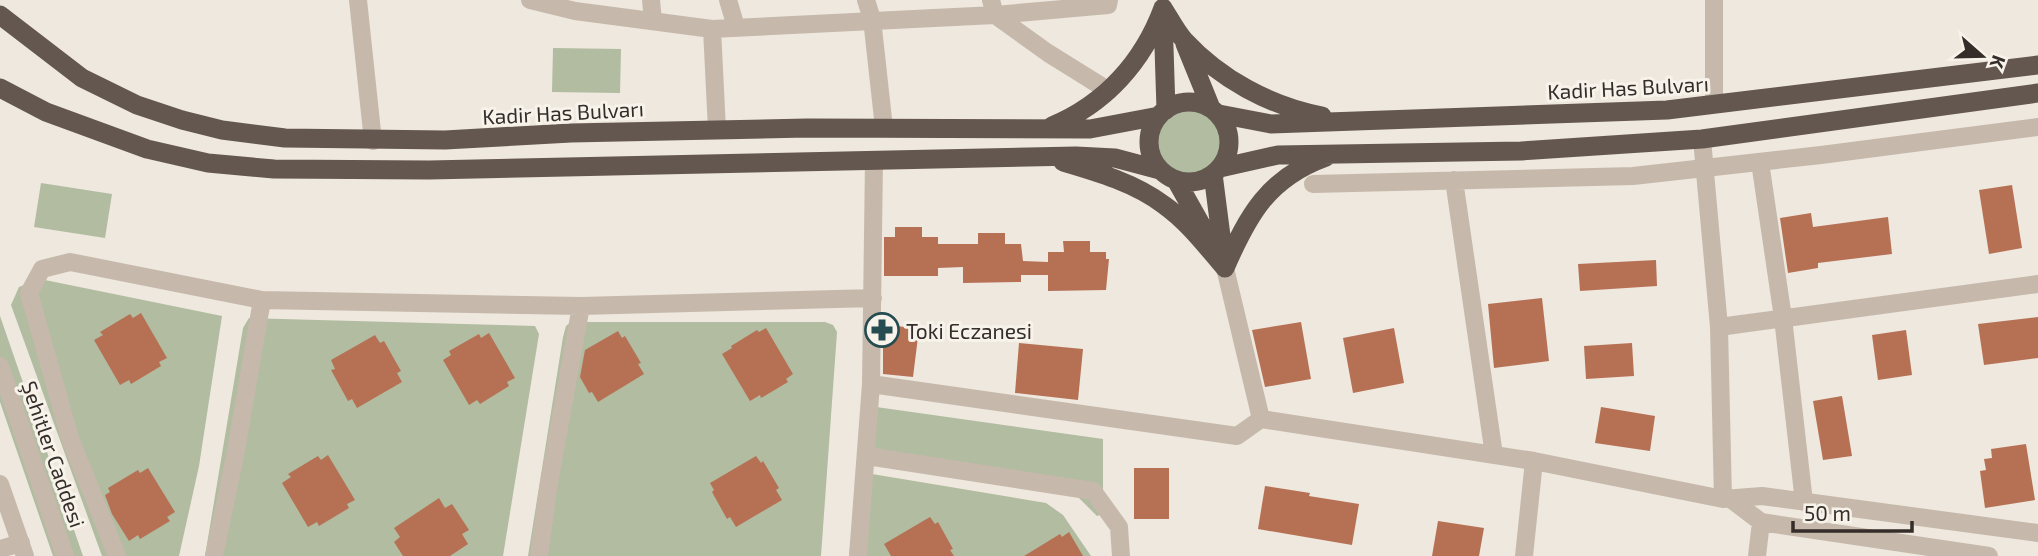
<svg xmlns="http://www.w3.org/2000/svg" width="2038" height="556" viewBox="0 0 2038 556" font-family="'Exo 2',sans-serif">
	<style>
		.green { fill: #b1bca0 }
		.building { fill: #b67155 }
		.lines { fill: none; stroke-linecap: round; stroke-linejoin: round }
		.minor { stroke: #c6b9ab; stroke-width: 18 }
		.tertiary { stroke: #c6b9ab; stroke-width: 18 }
		.trunk { stroke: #645750; stroke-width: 19 }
		.labels { text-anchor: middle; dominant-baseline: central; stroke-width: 6; stroke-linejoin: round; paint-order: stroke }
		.street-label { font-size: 21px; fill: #342d29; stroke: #f7f2ea }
		.poi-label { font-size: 21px; fill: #342d29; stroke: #f7f2ea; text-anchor: start }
	</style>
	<rect width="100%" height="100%" fill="#efe8de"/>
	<path class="green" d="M553,48L621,49L620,93L552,92Z
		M1157 142a32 32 0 1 1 64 0a32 32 0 1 1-64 0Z
		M41,183L112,194L105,238L34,227Z
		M40,279L222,316L199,466L179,556H102L11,305L19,287Z
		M0,316L83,556H53L0,402Z
		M249,318L535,326L539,334L503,556H205L243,328Z
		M571,322H825L833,325L837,332L821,556H528L563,337L566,326Z
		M862,405L1103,439V514L1097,516L1077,496L860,447Z
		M860,472L1046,503L1063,515L1091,556H849Z"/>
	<path class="building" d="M2012,185L2022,248L1989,254L1979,190Z
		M1811,213L1813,227L1888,217L1892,254L1818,263V268L1788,273L1780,218Z
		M895,227H922V237H938V244H978V233H1005V244H1021L1023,261L1048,262V252H1064L1063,241H1090V252H1106V259H1109L1106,290L1048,291V275H1021V282L963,283V267L938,268V276H884V237H895Z
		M1656,260L1657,286L1580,291L1578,264Z
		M1542,298L1549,361L1494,368L1488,304Z
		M141,313L167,358L159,362L161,366L131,384L129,380L120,385L94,340L103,335L100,332L130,314L133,318Z
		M2038,317V358L1984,365L1978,324Z
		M1301,322L1311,379L1265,387L1252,330Z
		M883,324L919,329L913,377L883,374Z
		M766,328L793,374L786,379L788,382L761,398L760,395L750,401L722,354L732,348L731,346L757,330L759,332Z
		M1394,328L1404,383L1353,393L1343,338Z
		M1906,330L1912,375L1878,380L1872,335Z
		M618,331L622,338L625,336L641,363L638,364L644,374L598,402L592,392L589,393L580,377L585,350Z
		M489,333L515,378L507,382L509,386L480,404L477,400L469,405L443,360L451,355L449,351L479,334L481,338Z
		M375,335L380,343L384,341L401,371L397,373L402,382L357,408L352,399L348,401L331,370L335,369L331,360Z
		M1019,343L1083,349L1078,400L1015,393Z
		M1632,343L1634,376L1586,379L1584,346Z
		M1842,396L1852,456L1823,460L1813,401Z
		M1601,407L1655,416L1650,451L1595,443Z
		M2026,444L2035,500L1985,508L1980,471L1986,470L1984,459L1992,458L1991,449Z
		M328,455L355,500L347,504L349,508L319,526L317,522L308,527L282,483L291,477L288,474L318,456L321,460Z
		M756,456L761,463L763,461L779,488L776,490L782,500L736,527L730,517L727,519L712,492L714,490L710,483Z
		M148,468L175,512L167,517L170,521L140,539L138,535L129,541L112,514L105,495L110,492L108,488L138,470L140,473Z
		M1134,468H1169V519H1134Z
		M1265,486L1310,493L1309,496L1359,504L1352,545L1258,529Z
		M439,498L445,508L452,504L469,530L462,534L468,544L450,556H403L394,542L400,537L394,528Z
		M930,517L935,524L938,522L953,549L950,550L954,556H891L884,544Z
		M1438,521L1484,528L1479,556H1432Z
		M1069,532L1083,556H1024L1060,534L1062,537Z"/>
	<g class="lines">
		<path class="minor" d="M358,0L373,141
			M530,0L575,11L712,29L995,15L1048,53L1109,91
			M651,0L653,21
			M728,0L736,27
			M866,0L872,19L884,128
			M991,0L995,15L1108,5L1109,0
			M1714,0V104
			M712,29L717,130
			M1702,139L1719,327L1723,499
			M1760,162L1783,318L1804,502
			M1454,180L1494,455
			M1313,184L1633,176L1821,155L2038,127
			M1225,268L1261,419L1534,461L1524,556
			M1719,327L2038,284
			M871,384L1237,436L1261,419
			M867,456L1093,491L1119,527L1121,556
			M1534,461L1723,499L1762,496L2038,533
			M1732,500L1761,522L1989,556
			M0,549L21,543
			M117,556L70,438L29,293L42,269L70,262L262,300L581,306L873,298
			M214,556L235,456L262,300
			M539,556L548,489L581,306
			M858,556L871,384L874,160
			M1757,556L1761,522"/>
		<path class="tertiary" d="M0,366L65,556
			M0,484L25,556"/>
		<path class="trunk" d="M1163,8C1170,19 1176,31 1184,40C1220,79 1270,106 1322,116
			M0,15L82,78L137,105L182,120L222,130L285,138L445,140L571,133L807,128L1090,129L1159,116
			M1163,16L1166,110
			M1185,44L1211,108
			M0,88L46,112L147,149L208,163L274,169L429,170L1076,156L1115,158L1160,170
			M1149 142a40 40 0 1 1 80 0a40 40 0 1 1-80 0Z
			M1219,114L1271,124L1667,110L2038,65
			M1052,126C1105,104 1143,62 1163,8
			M1063,162C1097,172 1135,183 1164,205C1188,222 1206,246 1225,268
			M1220,168L1278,155L1521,151L1702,139L2038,93
			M1213,174L1225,267
			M1176,180L1208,237
			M1225,268C1248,215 1268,178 1326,157"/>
	</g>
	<defs>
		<g id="pharmacy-ring" transform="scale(1.75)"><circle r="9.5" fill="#f7f2ea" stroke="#244c51" stroke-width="1.5"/><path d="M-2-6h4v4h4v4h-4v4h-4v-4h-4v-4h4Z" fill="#244c51"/></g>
	</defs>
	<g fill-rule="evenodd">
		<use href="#pharmacy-ring" x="882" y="330"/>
	</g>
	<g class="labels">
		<g class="street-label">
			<text transform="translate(1628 87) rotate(-3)">Kadir Has Bulvarı</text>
			<text transform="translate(563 112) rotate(-3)">Kadir Has Bulvarı</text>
			<text transform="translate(54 454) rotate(71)">Şehitler Caddesi</text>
		</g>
		<g class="poi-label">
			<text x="906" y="330">Toki Eczanesi</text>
		</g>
	</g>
	<g transform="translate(1982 56) rotate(110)" stroke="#f7f2ea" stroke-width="5" paint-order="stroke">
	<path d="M0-5L12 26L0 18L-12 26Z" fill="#342d29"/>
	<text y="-10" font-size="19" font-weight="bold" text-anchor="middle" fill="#342d29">K</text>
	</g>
	<path d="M1793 521v10h119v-10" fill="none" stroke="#342d29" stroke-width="3.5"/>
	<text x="1804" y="521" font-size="21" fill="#342d29" stroke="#f7f2ea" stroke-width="5" paint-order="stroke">50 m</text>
</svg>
